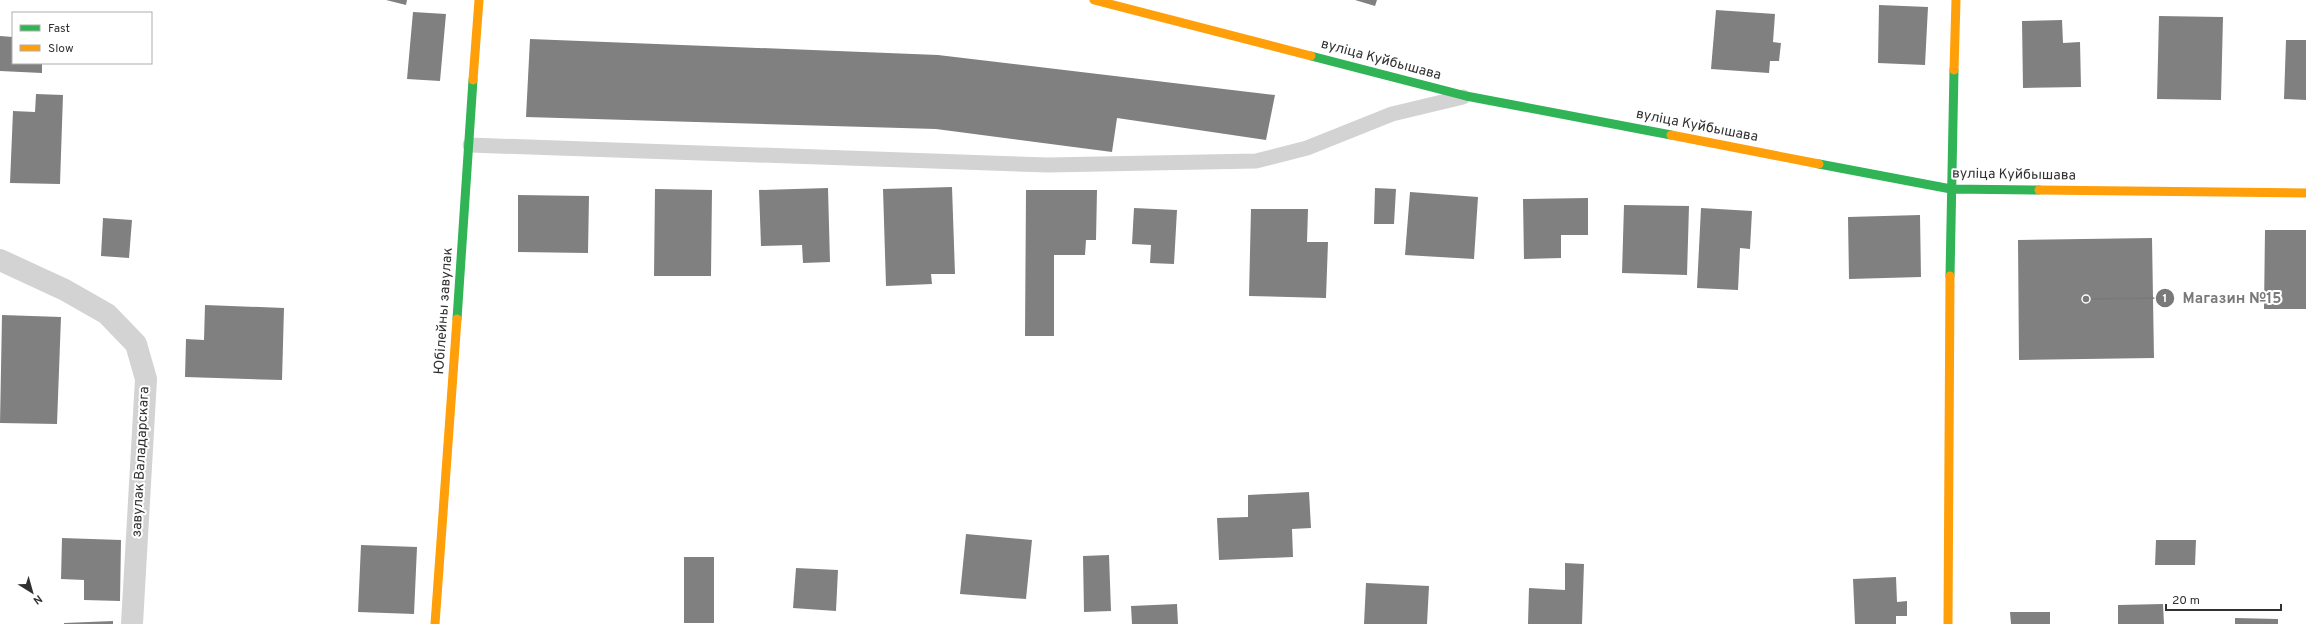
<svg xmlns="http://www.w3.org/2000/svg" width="2306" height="624" viewBox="0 0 2306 624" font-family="Overpass,sans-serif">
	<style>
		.building { fill: #808080 }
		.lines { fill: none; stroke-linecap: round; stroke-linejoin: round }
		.lane { stroke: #d3d3d3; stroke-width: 15 }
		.street { stroke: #d3d3d3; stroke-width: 22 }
		.fast { stroke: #30b455; stroke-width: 9 }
		.slow { stroke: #ff9f0a; stroke-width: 9 }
		.labels { text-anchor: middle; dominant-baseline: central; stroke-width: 4; stroke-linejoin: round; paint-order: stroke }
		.street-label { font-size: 14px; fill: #313131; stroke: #fff }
		.leader { fill: none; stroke: #797979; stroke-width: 1.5 }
		.callout-dot { fill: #797979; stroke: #fff; stroke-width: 1.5 }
		.mark-label { font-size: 12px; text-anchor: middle; font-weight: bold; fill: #fff }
		.callout-label { font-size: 15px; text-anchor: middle; font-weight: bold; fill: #797979; stroke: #fff; stroke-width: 4; stroke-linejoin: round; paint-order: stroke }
	</style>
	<rect width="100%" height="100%" fill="#fff"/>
	<path class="building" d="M386,0H407L406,5Z
		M1355,0H1377L1375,6Z
		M1879,5L1928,7L1925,65L1878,63Z
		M1716,10L1775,14L1773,42L1781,43L1779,61H1770L1769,73L1711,69Z
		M413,12L446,14L440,81L407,79Z
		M2159,16L2223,17L2221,100L2157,99Z
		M2062,20L2063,43L2080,42L2081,87L2023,88L2022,21Z
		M0,36L13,37V63H42V73L0,71Z
		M530,39L938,55L1275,95L1266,140L1117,118L1112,152L936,129L526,117Z
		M2286,40H2306V100L2284,99Z
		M36,94L63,95L60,184L10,183L13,111L35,112Z
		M952,187L955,274H931L932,284L886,286L883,189Z
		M828,188L830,262L803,263L802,245L761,246L759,190Z
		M1375,188L1396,189L1394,224H1374Z
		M655,189L712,190L711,276H654Z
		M1026,190H1097L1096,240H1086L1085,255H1054V336H1025Z
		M1410,192L1478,197L1474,259L1405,255Z
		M518,195L589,196L588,253L518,252Z
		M1588,198V235H1561V258L1524,259L1523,199Z
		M1624,205L1689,206L1687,275L1622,273Z
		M1134,208L1177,210L1174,264L1150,263L1151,245L1132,244Z
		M1701,208L1752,211L1750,249L1740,248L1738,290L1697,288Z
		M1251,209H1308L1307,242H1328L1326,298L1249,296Z
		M1920,215L1921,277L1849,279L1848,217Z
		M103,218L132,220L129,258L101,256Z
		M2265,230H2306V309H2264Z
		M2152,238L2154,358L2019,360L2018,240Z
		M205,305L284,308L282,380L185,377L186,339L204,340Z
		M2,315L61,317L57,424L0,423Z
		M1309,492L1311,528L1292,529L1293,557L1219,560L1217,518L1248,517V495Z
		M966,534L1032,540L1026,599L960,594Z
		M62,538L121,540L120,601L84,600V580L61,579Z
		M2156,540H2196L2195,565H2155Z
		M361,545L417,547L414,614L358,612Z
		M1109,555L1111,611L1084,612L1083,556Z
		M684,557H714V623H684Z
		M1565,563L1584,564L1582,624H1528L1529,588L1565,590Z
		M796,568L838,570L836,611L793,608Z
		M1896,577L1897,602L1907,601V616H1896V624H1855L1853,579Z
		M1366,583L1429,586L1427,624H1364Z
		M1177,604L1178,624H1132L1131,606Z
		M2163,604L2164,624H2118V605Z
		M2010,612H2050V624H2011Z
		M2235,618L2278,619V624H2235Z
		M113,621V624H64V623Z"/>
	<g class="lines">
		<path class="lane" d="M470,145L1048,165L1256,161L1307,148L1392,114L1463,97"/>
		<path class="street" d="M0,260L65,290L107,314L136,344L146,379L132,624"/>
		<path class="fast" d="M1311,56L1466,96L1671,135
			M1819,164L1951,189L2039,190
			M1950,276L1954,70
			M457,319L473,80"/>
		<path class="slow" d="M1094,0L1311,56
			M1954,70L1956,0
			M473,80L479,0
			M1671,135L1819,164
			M2039,190L2306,193
			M435,624L457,319
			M1948,624L1950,276"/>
	</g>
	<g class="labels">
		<g class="street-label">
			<text transform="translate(1381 60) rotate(15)">вуліца Куйбышава</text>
			<text transform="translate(1697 126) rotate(11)">вуліца Куйбышава</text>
			<text transform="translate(2014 175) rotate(1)">вуліца Куйбышава</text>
			<text transform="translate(444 311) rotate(-86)">Юбілейны завулак</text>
			<text transform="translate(141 462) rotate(-87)">завулак Валадарскага</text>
		</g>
	</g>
	<path class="leader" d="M2086 299L2165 298"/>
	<g class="callout-dot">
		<circle cx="2086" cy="299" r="4"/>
		<circle cx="2165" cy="298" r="10"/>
	</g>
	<g class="mark-label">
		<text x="2165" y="302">1</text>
	</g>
	<g class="callout-label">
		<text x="2232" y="303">Магазин №15</text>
	</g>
	<rect x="12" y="12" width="140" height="52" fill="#ffffff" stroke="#adadad"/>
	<rect x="20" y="25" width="20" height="6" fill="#30b455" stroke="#adadad"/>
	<text x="48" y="32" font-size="12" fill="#313131">Fast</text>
	<rect x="20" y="45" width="20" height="6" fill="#ff9f0a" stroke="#adadad"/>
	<text x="48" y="52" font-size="12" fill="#313131">Slow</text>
	<g transform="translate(32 592) rotate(143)" stroke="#ffffff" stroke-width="3" paint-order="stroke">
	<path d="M0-3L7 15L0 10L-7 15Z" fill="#313131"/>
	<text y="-6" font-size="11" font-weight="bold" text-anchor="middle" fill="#313131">N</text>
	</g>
	<path d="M2166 604v6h115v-6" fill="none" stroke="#313131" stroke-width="2"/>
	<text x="2172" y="604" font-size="12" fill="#313131" stroke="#ffffff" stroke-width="3" paint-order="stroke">20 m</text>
</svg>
